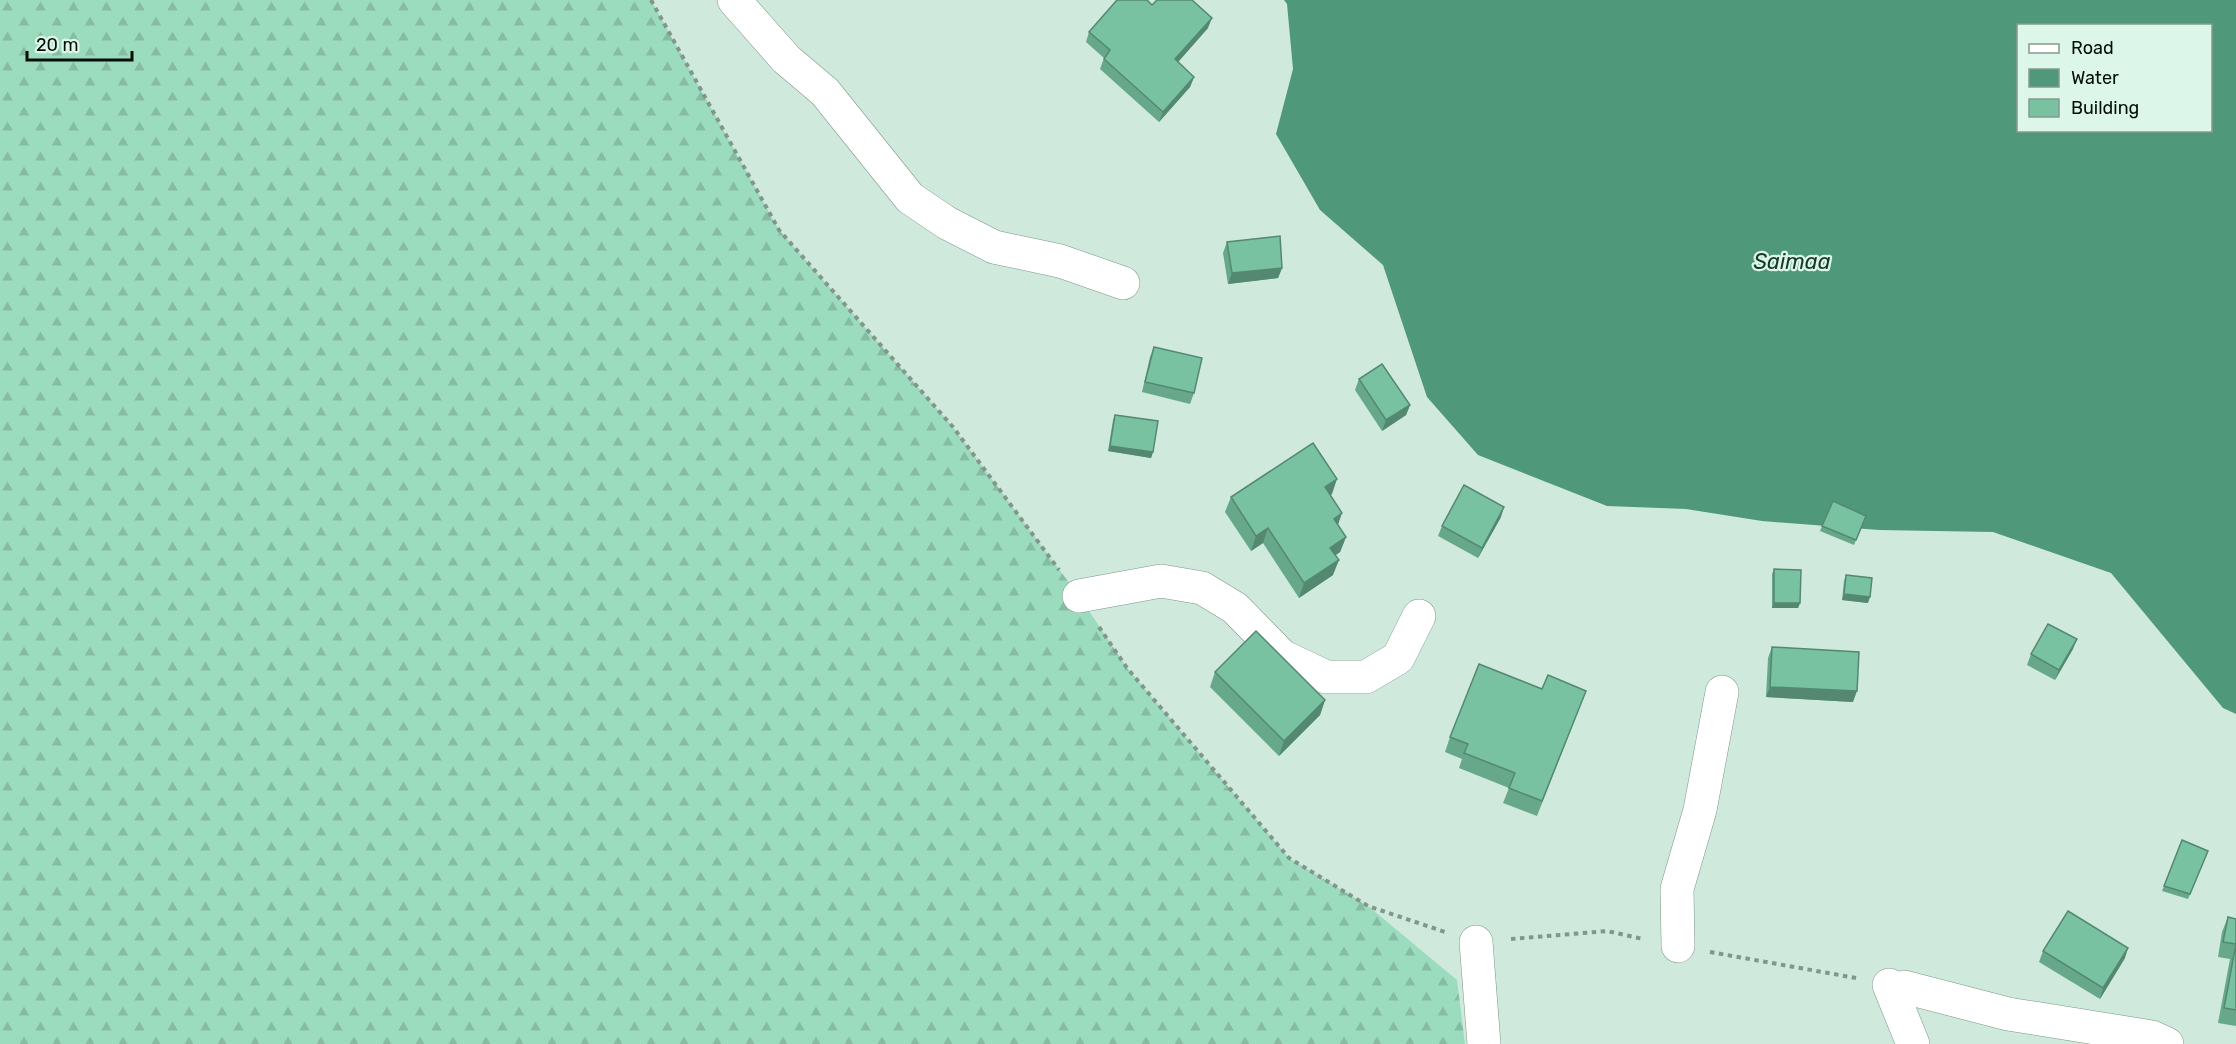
<svg xmlns="http://www.w3.org/2000/svg" width="2236" height="1044" viewBox="0 0 2236 1044" font-family="Rubik,sans-serif">
	<style>
		.forest { fill: url(#forest-firs) }
		.water { fill: #4f997a; fill-rule: evenodd }
		.lines { fill: none; stroke-linecap: round; stroke-linejoin: round }
		.minor-casing { stroke: #7e968a; stroke-width: 34 }
		.path { stroke: #83968c; stroke-width: 4; stroke-dasharray: 4.5 4.5; stroke-linecap: butt }
		.minor { stroke: #fff; stroke-width: 33 }
		.wall { fill: #67a78a }
		.shaded-wall { fill: #548871 }
		.building { fill: #78c2a1; stroke: #548871; stroke-width: 1.5 }
		.labels { text-anchor: middle; dominant-baseline: central; stroke-width: 4.5; stroke-linejoin: round; paint-order: stroke }
		.water-label { font-size: 22px; font-style: italic; fill: #16382a; stroke: #dcf6e9 }
	</style>
	<defs>
		<pattern id="forest-firs" width="22" height="20" patternUnits="userSpaceOnUse" patternTransform="scale(1.5)"><rect width="22" height="20" fill="#9cdcbe"/><path d="M5 1l3.5 6h-7zM16 11l3.5 6h-7z" fill="#85bca2"/></pattern>
	</defs>
	<rect width="100%" height="100%" fill="#cfe9dc"/>
	<path class="forest" d="M0,0H651L779,230L953,427L1079,596L1127,668L1289,858L1368,906L1457,980L1465,1044H0Z"/>
	<path class="water" d="M1284,0H2236V714L2223,708L2111,573L1993,532L1879,530L1762,521L1686,509L1607,506L1478,455L1427,397L1383,265L1320,210L1276,134L1293,69L1287,4ZM2018,26H2210V130H2018Z"/>
	<g class="lines">
		<g class="minor-casing">
			<path id="minor" d="M734,0L786,59L825,92L910,198L947,223L994,247L1060,261L1123,283
				M1079,596L1161,581L1202,588L1235,608L1282,656L1326,677H1366L1398,658L1419,616
				M1476,942L1484,1044
				M1678,946L1677,889L1700,810L1722,692
				M1889,985L1913,1044
				M1904,987L2008,1014L2152,1037L2167,1044"/>
		</g>
		<path class="path" d="M651,0L779,230L953,427L1059,570
			M1099,627L1127,668L1289,858L1368,906L1445,932
			M1511,939L1607,931L1643,939
			M1710,952L1856,978"/>
		<use href="#minor" class="minor"/>
	</g>
	<path class="wall" d="M1152,5L1208,28L1178,62L1194,77L1190,87L1159,122L1100,69L1104,58L1086,42L1089,32Z
		M1227,242L1282,268L1278,278L1228,284L1223,253Z
		M1154,347L1194,393L1190,404L1142,392L1150,357Z
		M1359,379L1410,405L1406,415L1382,431L1355,390Z
		M1115,415L1153,452L1151,458L1108,451L1113,420Z
		M1332,494L1330,495L1338,525L1346,537L1340,552L1335,555L1333,575L1299,598L1263,543L1251,551L1225,512L1231,497Z
		M1833,501L1866,516L1854,545L1820,531Z
		M1501,517L1478,558L1438,536L1442,526Z
		M1774,569L1800,603L1798,608H1772V574Z
		M1846,575L1868,603L1842,600L1844,581Z
		M1772,647L1853,702L1766,697L1768,658Z
		M2073,649L2055,680L2027,665L2031,654Z
		M1215,672L1325,700L1320,715L1279,756L1210,687Z
		M1542,689L1586,691L1537,816L1503,803L1509,788L1459,768L1462,759L1445,752L1450,737Z
		M2182,840L2208,851L2188,899L2162,891Z
		M2228,917L2236,919V1026L2218,1023L2230,959L2218,957L2222,932Z
		M2043,951L2125,958L2100,999L2039,962Z"/>
	<path class="shaded-wall" d="M1212,18L1208,28L1171,70L1175,59Z
		M1194,77L1190,87L1159,122L1163,112Z
		M1282,268L1278,278L1228,284L1232,273Z
		M1410,405L1406,415L1382,431L1386,420Z
		M1110,446L1153,452L1151,458L1108,451Z
		M1337,479L1332,494L1320,502L1325,487Z
		M1504,507L1501,517L1478,558L1482,548Z
		M1342,513L1337,528L1334,519Z
		M1268,528L1263,543L1251,551L1256,536Z
		M1346,537L1340,552L1325,563L1330,548Z
		M1339,560L1333,575L1299,598L1304,583Z
		M1844,594L1870,597L1868,603L1842,600Z
		M1774,603H1800L1798,608H1772Z
		M2077,639L2073,649L2055,680L2059,670Z
		M1770,687L1857,691L1853,702L1766,697Z
		M1325,700L1320,715L1279,756L1284,741Z
		M2128,948L2125,958L2100,999L2103,988Z"/>
	<path class="building" d="M1117,0H1147L1152,5L1157,0H1192L1212,18L1175,59L1194,77L1163,112L1104,59L1110,50L1089,32Z
		M1280,236L1282,268L1232,273L1227,242Z
		M1154,347L1202,358L1194,393L1145,382Z
		M1382,364L1410,405L1386,420L1359,379Z
		M1115,415L1158,421L1153,452L1110,446Z
		M1313,443L1337,479L1325,487L1342,513L1334,519L1346,537L1330,548L1339,560L1304,583L1268,528L1256,536L1231,497Z
		M1464,485L1504,507L1482,548L1442,526Z
		M1833,501L1866,516L1856,540L1822,526Z
		M1774,569L1801,570L1800,603H1774Z
		M1846,575L1872,578L1870,597L1844,594Z
		M2048,624L2077,639L2059,670L2031,654Z
		M1256,631L1325,700L1284,741L1215,672Z
		M1772,647L1859,652L1857,691L1770,687Z
		M1479,664L1542,689L1548,675L1586,691L1542,801L1509,788L1515,773L1464,753L1468,744L1450,737Z
		M2182,840L2208,851L2190,894L2164,886Z
		M2068,911L2128,948L2103,988L2043,951Z
		M2228,917L2236,919V1010L2224,1008L2236,944L2223,942Z"/>
	<g class="labels">
		<g class="water-label">
			<text x="1792" y="261">Saimaa</text>
		</g>
	</g>
	<rect x="2017" y="24" width="195" height="108" fill="#dcf6e9" stroke="#869990" stroke-width="1.5"/>
	<rect x="2029" y="44" width="30" height="9" fill="#ffffff" stroke="#869990" stroke-width="1.5"/>
	<text x="2071" y="54" font-size="18" fill="#060e0a">Road</text>
	<rect x="2029" y="69" width="30" height="18" fill="#4f997a" stroke="#869990" stroke-width="1.5"/>
	<text x="2071" y="84" font-size="18" fill="#060e0a">Water</text>
	<rect x="2029" y="99" width="30" height="18" fill="#78c2a1" stroke="#869990" stroke-width="1.5"/>
	<text x="2071" y="114" font-size="18" fill="#060e0a">Building</text>
	<path d="M27 51v9h105v-9" fill="none" stroke="#060e0a" stroke-width="3"/>
	<text x="36" y="51" font-size="18" fill="#060e0a" stroke="#dcf6e9" stroke-width="4.5" paint-order="stroke">20 m</text>
</svg>
